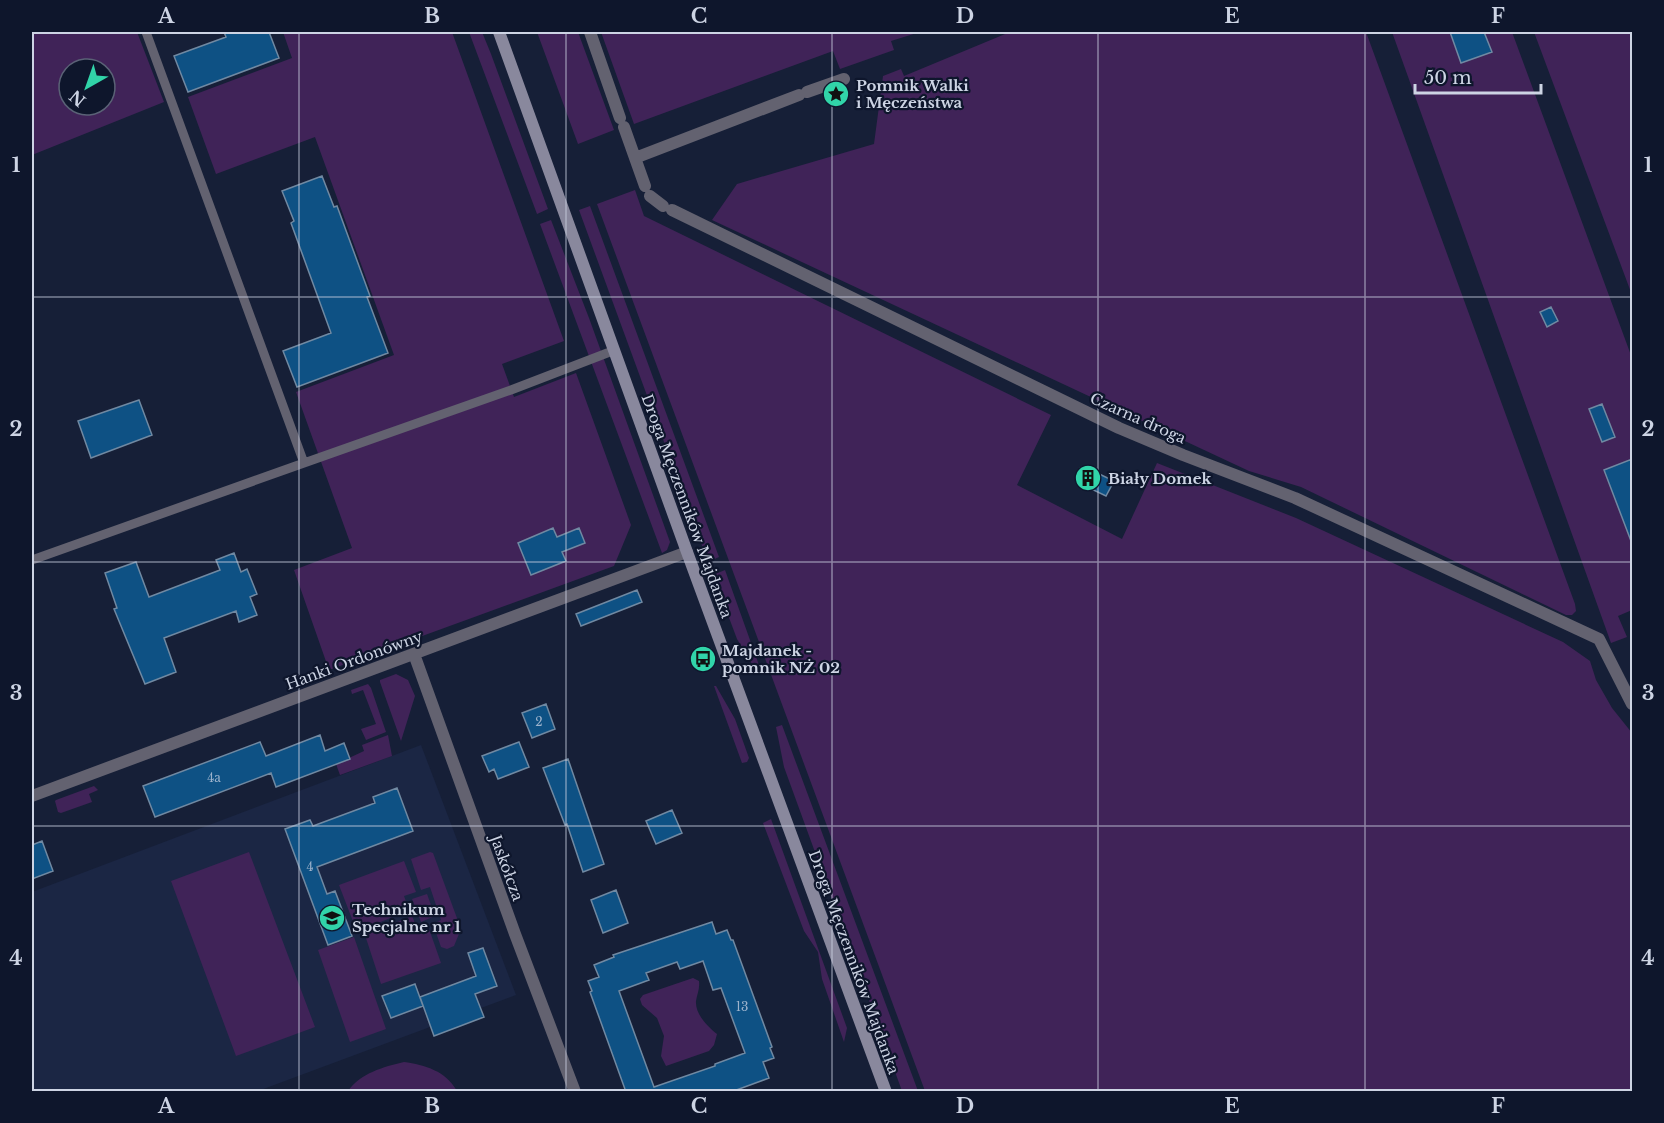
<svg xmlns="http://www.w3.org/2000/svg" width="1664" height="1123" viewBox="0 0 1664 1123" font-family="'Libre Baskerville',serif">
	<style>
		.built { fill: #1b2644 }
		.green { fill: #402358; fill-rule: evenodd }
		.building { fill: #0e5184; stroke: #7089a2; stroke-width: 1.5; fill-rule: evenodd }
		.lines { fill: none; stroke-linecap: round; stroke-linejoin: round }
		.lane { stroke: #636270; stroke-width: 9 }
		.street { stroke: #636270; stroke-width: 12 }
		.secondary { stroke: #89889d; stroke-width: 12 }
		.grid { fill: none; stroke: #cdd4e4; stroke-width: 1.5; stroke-opacity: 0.55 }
		.labels { text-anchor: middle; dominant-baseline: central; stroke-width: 4.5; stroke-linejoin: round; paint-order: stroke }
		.number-label { font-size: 12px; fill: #9db3cc }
		.poi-label { font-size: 15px; font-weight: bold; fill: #cdd4e4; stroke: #0e162c; text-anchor: start }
		.street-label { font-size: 15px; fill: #cdd4e4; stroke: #0e162c }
		.neatline { fill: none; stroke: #cdd4e4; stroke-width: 2 }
		.grid-label { font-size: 20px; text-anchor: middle; font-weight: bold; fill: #cdd4e4 }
	</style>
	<rect width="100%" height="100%" fill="#161f37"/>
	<path class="built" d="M421,745L516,995L258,1091L32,1092V892Z"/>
	<path class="green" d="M32,32H137L164,102L32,155ZM69,69H105V105H69Z
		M283,32H452L564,341L502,364L514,397L576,373L631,525L614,566L329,670L294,570L352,548L296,392L394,355L315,137L216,174L188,97L292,58Z
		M469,32H482L491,54L548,209L537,214Z
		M537,32H578L614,130L578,144Z
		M601,32H920L891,41L894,50L840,69L833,51L634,124Z
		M1010,32H1366L1575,604L1576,611L1572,615H1566L1301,487L1249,471L712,220L737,184L874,144L883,76L901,69L904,76Z
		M1392,32H1512L1632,358V610L1618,616L1627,637L1611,643Z
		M1534,32H1632V295Z
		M635,190L644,216L1051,415L1017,485L1122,539L1157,463L1296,518L1563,642L1590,661L1596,680L1612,708L1632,733V1091H925L597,204Z
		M590,206L719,557L708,562L579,210Z
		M551,220L589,318L670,542L667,550L662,553L540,224Z
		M725,570L760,668L755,669L737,639L713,575Z
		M396,674L408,680L415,696L401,741L380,682V680Z
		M368,684L371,688L386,732L366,740L361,729L376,724L363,690L352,694L351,690Z
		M714,686H716L735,719L749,758L747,762L742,763Z
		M782,725L918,1091H902L784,767L776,727Z
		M388,735L392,756L340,775L336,764L364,751L362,745Z
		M94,786L98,790L89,794L92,802L61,813L58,812L55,801L56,800Z
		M771,819L847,1028L844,1042L822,979L818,952L804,931L763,823Z
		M249,852L315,1027L236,1056L171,881Z
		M430,852L433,853L461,929L454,946L447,949L441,947L433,924L441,920L430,887L421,890L411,859Z
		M404,861L416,892L404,896L409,910L357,932L339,885Z
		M427,894L435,916L421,922L412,899Z
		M412,916L418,930L428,926L441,963L381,984L365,935Z
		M354,937L386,1029L350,1042L318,950Z
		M693,978L699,981C700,989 697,994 696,1001C695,1014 707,1026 717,1034L714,1045L709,1051L666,1066L661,1056L664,1036L657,1018L642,1005L640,999L643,995Z
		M404,1062C425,1065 446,1071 457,1091H348C361,1073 383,1067 404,1062Z"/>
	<path class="building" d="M224,32H269L279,58L188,92L174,56L226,37Z
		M1450,32H1484L1492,52L1461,63Z
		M322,176L334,207L337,206L370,296L367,297L388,353L297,387L283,351L331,333L291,223L294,221L282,191Z
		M1551,307L1558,321L1547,327L1540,312Z
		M139,400L152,435L91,458L78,421Z
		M1602,404L1615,437L1602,442L1589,409Z
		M1632,459V541H1631L1604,470Z
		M1093,471L1114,481L1106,496L1085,486Z
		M553,528L557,537L579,528L585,543L562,552L566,561L531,575L518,543Z
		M234,553L241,572L247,569L257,594L250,597L257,615L239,622L236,611L164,638L176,672L145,684L114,609L117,608L105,573L136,562L149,597L220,570L216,560Z
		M637,590L642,602L581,626L576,614Z
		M546,704L555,729L532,738L522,713Z
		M320,735L325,751L344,743L350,759L276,787L271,773L155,817L143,786L260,742L266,756Z
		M519,742L529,767L498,779L494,769L489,772L482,756Z
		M568,759L604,864L583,872L567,824L565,825L543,768Z
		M397,788L413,831L317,867L327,894L335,891L352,936L328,945L285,829L310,820L313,826L375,803L373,797Z
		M672,810L682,833L656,844L646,821Z
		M42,841L53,871L32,879V845Z
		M616,890L628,923L603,933L591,900Z
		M712,922L716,934L727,930L731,940H733L772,1047L770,1048L774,1058L763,1062L769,1078L731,1092H626L590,992L592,991L588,981L599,977L594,965L614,957L613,955ZM703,961L713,990L721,988L745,1053L715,1064V1066L654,1087L619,991L649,980L646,973L677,962L680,969Z
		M483,948L497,986L475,994L484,1017L434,1036L420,997L476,976L468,953Z
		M415,984L423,1006L391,1018L382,996Z"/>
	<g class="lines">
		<path class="lane" d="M304,463L511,390L615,350
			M32,560L304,463L146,32"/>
		<path class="street" d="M590,32L620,118
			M807,92L844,79
			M624,127L645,186
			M635,158L799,95
			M650,196L663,206
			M672,210L1119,428L1183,455L1295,498L1599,639L1632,704
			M414,654L515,934L575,1092
			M32,796L687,552"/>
		<path class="secondary" d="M499,32L687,552L886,1092"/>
	</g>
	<path class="grid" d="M299,32V1092M566,32V1092M832,32V1092M1098,32V1092M1365,32V1092M32,297H1632M32,562H1632M32,826H1632"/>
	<defs>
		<g id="sight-disc" transform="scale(1.35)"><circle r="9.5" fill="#31d4a9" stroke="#0e162c"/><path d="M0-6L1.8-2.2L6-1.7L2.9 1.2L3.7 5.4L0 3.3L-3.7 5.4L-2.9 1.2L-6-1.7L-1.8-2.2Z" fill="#111"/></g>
		<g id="building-disc" transform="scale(1.35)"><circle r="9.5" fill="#31d4a9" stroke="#0e162c"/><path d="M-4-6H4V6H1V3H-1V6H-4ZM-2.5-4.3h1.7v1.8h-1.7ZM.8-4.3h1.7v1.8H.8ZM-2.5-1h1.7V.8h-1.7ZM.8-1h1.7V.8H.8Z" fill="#111"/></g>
		<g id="bus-disc" transform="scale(1.35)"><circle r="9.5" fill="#31d4a9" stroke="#0e162c"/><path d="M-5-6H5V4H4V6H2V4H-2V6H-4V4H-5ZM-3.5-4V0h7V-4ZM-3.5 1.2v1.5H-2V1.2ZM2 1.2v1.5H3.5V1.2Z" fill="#111"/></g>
		<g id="school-disc" transform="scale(1.35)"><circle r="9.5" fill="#31d4a9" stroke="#0e162c"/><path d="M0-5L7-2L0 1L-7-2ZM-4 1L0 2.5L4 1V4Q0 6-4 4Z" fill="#111"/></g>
	</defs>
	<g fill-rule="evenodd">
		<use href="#sight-disc" x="836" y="94"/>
		<use href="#building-disc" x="1088" y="478"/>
		<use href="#bus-disc" x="703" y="659"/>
		<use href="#school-disc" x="332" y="918"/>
	</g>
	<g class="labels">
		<g class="number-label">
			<text x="539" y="721">2</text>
			<text x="214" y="777">4a</text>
			<text x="310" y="866">4</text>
			<text x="742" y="1006">13</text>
		</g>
		<g class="poi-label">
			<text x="856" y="85">Pomnik Walki<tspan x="856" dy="17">i Męczeństwa</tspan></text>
			<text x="1108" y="478">Biały Domek</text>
			<text x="722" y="650">Majdanek -<tspan x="722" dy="17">pomnik NŻ 02</tspan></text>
			<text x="352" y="909">Technikum<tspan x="352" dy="17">Specjalne nr 1</tspan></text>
		</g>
		<g class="street-label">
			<text transform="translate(1138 418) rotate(24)">Czarna droga</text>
			<text transform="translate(687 506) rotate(70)">Droga Męczenników Majdanka</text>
			<text transform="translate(354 660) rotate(-20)">Hanki Ordonówny</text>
			<text transform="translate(507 868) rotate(70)">Jaskółcza</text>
			<text transform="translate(854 962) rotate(70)">Droga Męczenników Majdanka</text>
		</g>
	</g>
	<rect width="1664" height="1123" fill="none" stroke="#0e162c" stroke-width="66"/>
	<g transform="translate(87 87) rotate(220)"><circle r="28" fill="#0e162c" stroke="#5a6276" stroke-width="1.5"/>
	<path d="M0-4.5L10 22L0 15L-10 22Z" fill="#31d4a9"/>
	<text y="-9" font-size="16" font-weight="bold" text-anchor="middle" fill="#cdd4e4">N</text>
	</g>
	<path d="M1415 84v9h126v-9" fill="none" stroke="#cdd4e4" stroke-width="3"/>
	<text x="1424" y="84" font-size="18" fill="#cdd4e4" stroke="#0e162c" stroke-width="4.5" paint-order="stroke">50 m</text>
	<rect x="33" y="33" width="1598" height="1057" class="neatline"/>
	<g class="grid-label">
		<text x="166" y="23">A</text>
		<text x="432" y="23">B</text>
		<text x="699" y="23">C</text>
		<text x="965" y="23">D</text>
		<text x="1232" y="23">E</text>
		<text x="1498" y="23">F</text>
		<text x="16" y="172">1</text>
		<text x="1648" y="172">1</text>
		<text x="16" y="436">2</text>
		<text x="1648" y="436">2</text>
		<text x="16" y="700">3</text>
		<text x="1648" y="700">3</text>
		<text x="16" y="965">4</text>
		<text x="1648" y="965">4</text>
		<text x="166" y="1113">A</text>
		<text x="432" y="1113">B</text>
		<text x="699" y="1113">C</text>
		<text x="965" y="1113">D</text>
		<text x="1232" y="1113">E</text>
		<text x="1498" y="1113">F</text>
	</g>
</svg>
